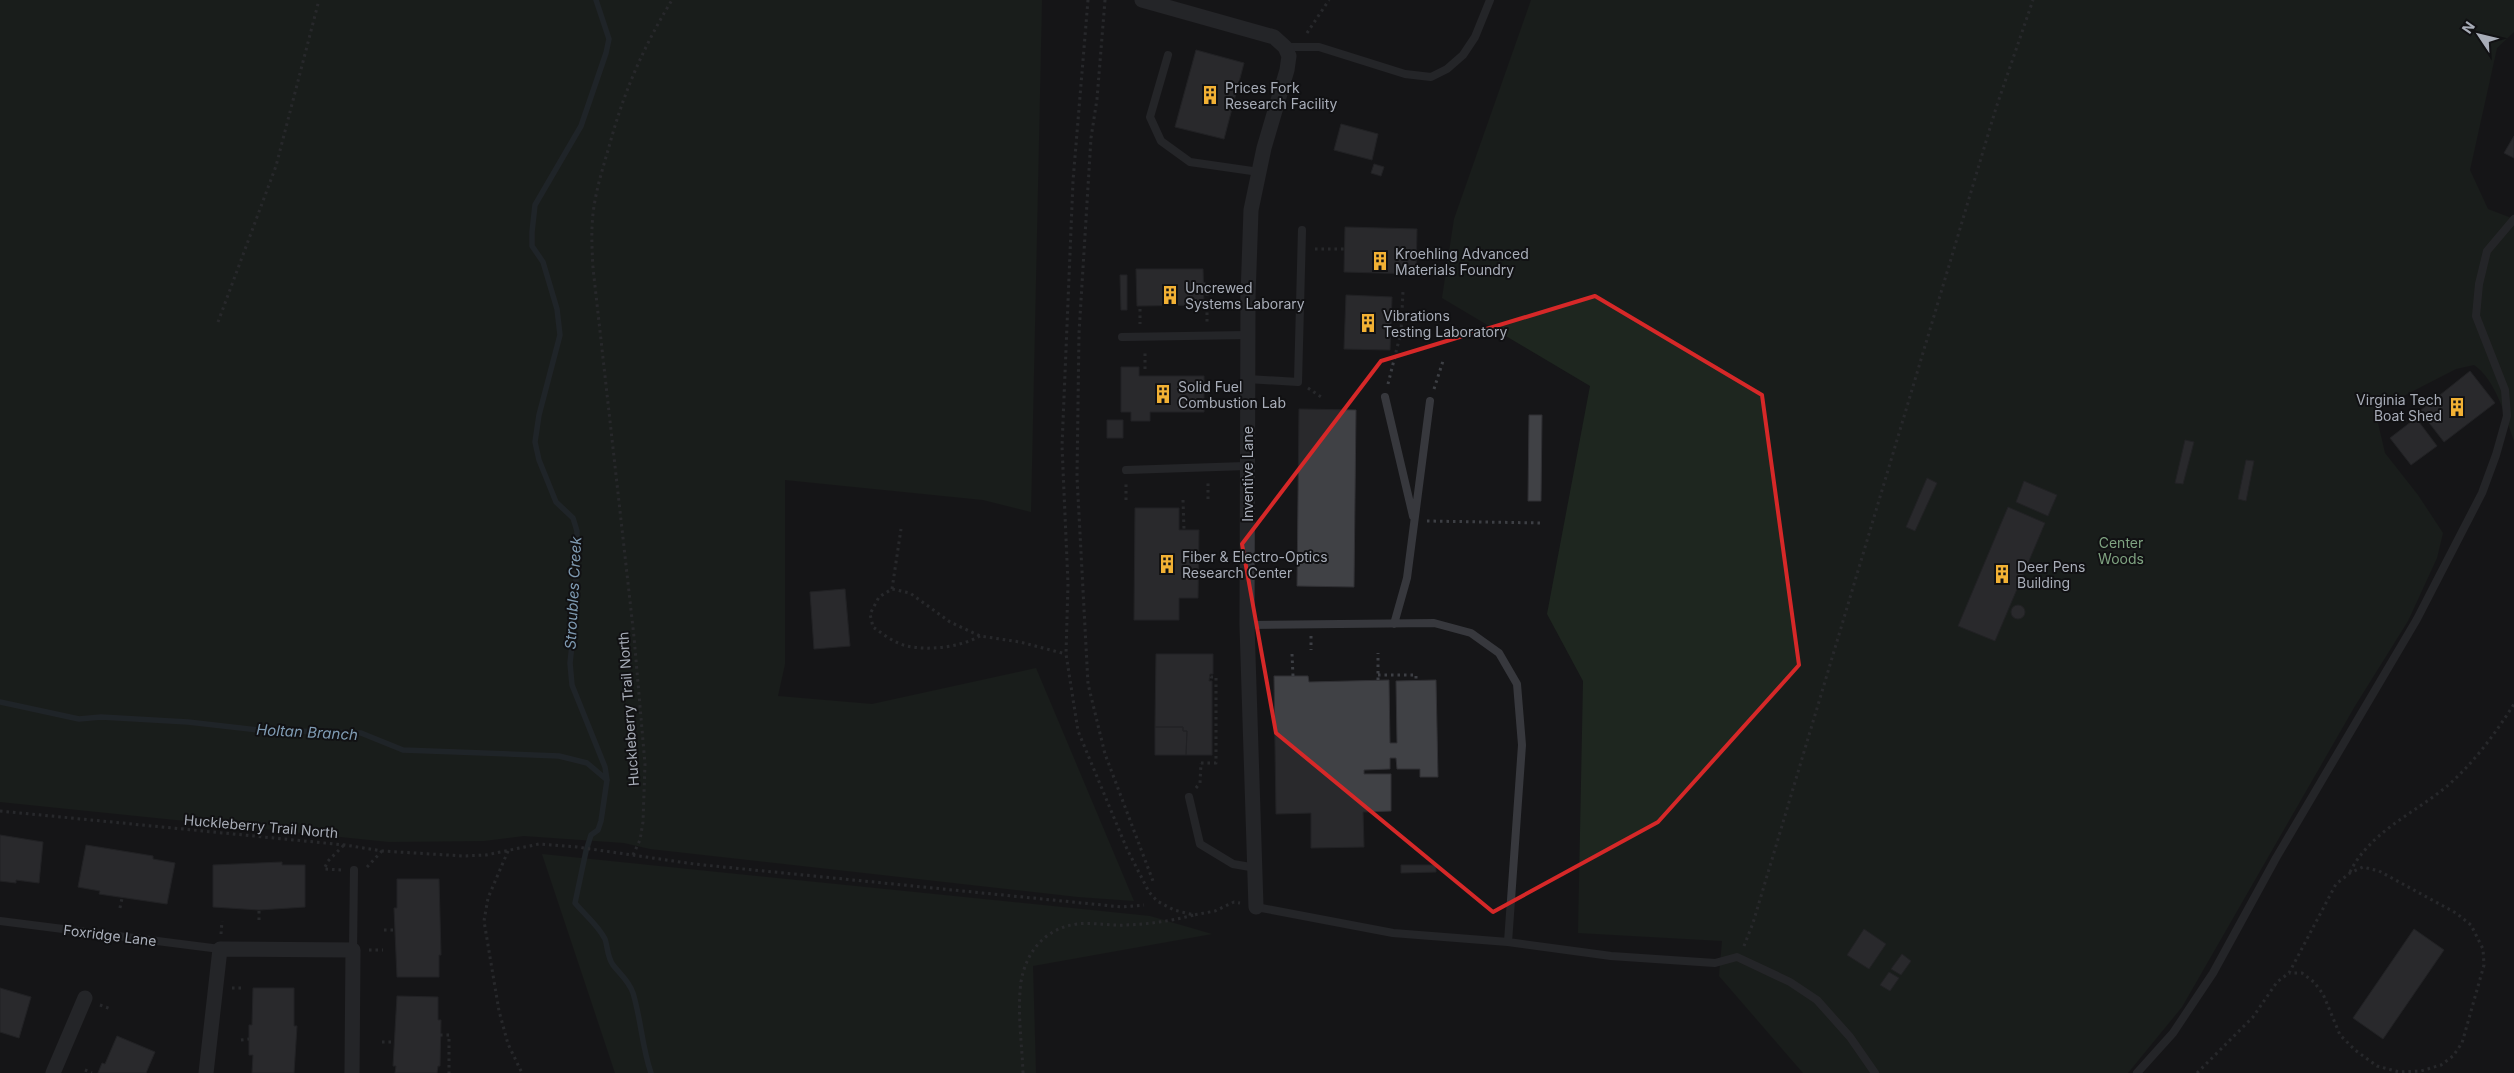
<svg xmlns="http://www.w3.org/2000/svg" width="2514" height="1073" viewBox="0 0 2514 1073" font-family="Inter,sans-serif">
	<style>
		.green { fill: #1e261f }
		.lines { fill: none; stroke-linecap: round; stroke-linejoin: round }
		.stream { stroke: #2c353c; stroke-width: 5.5 }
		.building { fill: #404145; stroke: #303034 }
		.path { stroke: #3d3f44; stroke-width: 3; stroke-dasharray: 2.5 4; stroke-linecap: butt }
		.lane { stroke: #37383d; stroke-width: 8 }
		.street { stroke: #37383d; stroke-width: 15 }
		.marked { fill: none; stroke: #d62828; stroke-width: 4; stroke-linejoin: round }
		.labels { text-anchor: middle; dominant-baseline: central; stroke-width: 4; stroke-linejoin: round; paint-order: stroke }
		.poi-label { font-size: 14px; fill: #a8adb8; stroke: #111113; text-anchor: start }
		.street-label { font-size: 14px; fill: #a8adb8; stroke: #111113 }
		.park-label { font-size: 14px; fill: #7fa381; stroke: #111113 }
		.water-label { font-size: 15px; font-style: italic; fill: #7f9bb3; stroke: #111113 }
	</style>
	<rect width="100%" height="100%" fill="#161618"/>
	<path class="green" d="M0,0H1042L1031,512L983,500L785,480V664L778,696L872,704L1036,668L1134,901L1078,897L650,849L624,843L524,836L484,841L389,842L0,802Z
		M1531,0H2514V32L2497,48L2470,170L2488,209L2514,219V441C2505,416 2496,380 2474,365L2456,369L2384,406L2377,419L2385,453L2418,495L2443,533L2437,558L2408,621L2355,706L2182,1007L2128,1073H1803L1719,976L1722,941L1578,933L1583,681L1547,614L1590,386L1442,298L1454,219Z
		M542,854L1150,916L1212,934L1033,966L1036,1073H615Z"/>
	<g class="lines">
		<path class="stream" d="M596,0L609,39L606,53L581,126L535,205L532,232V246L543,262L557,309L560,335L539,415L535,442L539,460L556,502L573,518L577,531L575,617L570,663L572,685L605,767L607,780L601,821L598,830L591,835L586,851L575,903C585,915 598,925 605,939C608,948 607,956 613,965C620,974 629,981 633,993C641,1019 642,1047 651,1073
			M0,702L79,719L101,717L188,722L258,730L361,733L403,750L559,756L587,763L607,780"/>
	</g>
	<path class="building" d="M1196,50L1244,63L1224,139L1175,127Z
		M1341,124L1378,134L1372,160L1334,150Z
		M2514,136V158L2504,153Z
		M1374,164L1384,167L1381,176L1371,173Z
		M1345,227L1417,229L1416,274L1344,272Z
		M1136,269H1203L1204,305L1137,306Z
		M1120,275H1127V310H1121Z
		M1346,295L1392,297L1390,350L1344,349Z
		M1121,367H1139V376H1204V412H1150V421H1131V412H1121Z
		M2470,371L2495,403L2444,442L2420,411Z
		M1299,409L1356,410L1354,587L1297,586Z
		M1529,415H1542L1541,501H1528Z
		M2416,418L2437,446L2411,465L2390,438Z
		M1107,420H1123V438H1107Z
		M2185,440L2194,442L2183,484L2175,483Z
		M2246,460L2254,461L2246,501L2238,499Z
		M1927,478L1937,483L1915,531L1906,527Z
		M2024,481L2057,495L2048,516L2016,502Z
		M2008,507L2045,523L1995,641L1958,626Z
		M1135,508H1179V530H1199L1198,598H1179V620H1134Z
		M845,589L850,646L814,649L810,592Z
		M2011 612a7 7 0 1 1 14 0a7 7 0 1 1-14 0Z
		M1156,654H1213V674H1210L1209,681H1212V755H1186L1187,731H1183V727H1155Z
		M1274,676H1308L1309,682L1389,680L1390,743H1397L1396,681L1436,680L1438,777H1420V769H1397L1396,758H1390V769L1364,770V774H1391V811L1363,812L1364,847L1311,848V813L1276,814Z
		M1155,727H1183V731H1187L1186,755H1155Z
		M0,835L43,842L39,883L16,880V883L0,881Z
		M86,845L153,856V859L175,863L167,904L99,894L100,891L78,887Z
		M282,862V865H305V907L259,910L213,907V865Z
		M1401,865H1436V872L1401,873Z
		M397,879H439L441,955H439V977H397L394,908H397Z
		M1864,929L1886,944L1869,969L1847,955Z
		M2414,929L2444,950L2383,1039L2353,1018Z
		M1902,954L1911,961L1901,975L1891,969Z
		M1889,972L1899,978L1890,991L1880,985Z
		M0,988L31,997L19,1038L0,1032Z
		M253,988H294V1026H297L294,1073H252L253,1055H249V1025H252Z
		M397,996L438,997V1020H441L440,1066H438L437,1073H395L396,1066H393Z
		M117,1036L155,1052L146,1073H98L102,1063L105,1064Z"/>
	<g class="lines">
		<path class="path" d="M1088,0L1073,181L1062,446L1068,584L1066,654L1078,731L1127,849L1149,892L1157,901L1174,910L1194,915L1215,911L1234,902L1240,903
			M1105,0L1097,99L1091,138L1079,333L1077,477L1088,684L1105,754L1153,881
			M1307,33L1329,0
			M1315,249H1345
			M1203,284H1207V324
			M1140,309V324
			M218,322L276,166L319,0
			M1145,369V350
			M1388,384L1401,332L1403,291
			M1308,388L1324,399
			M1434,389L1443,361
			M1208,499V480
			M1126,500V481
			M1183,500L1184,530
			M1427,521L1541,523
			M892,589L901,529
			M980,636C960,647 930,651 907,646C894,643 883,634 873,627L870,614L879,597L892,589L910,593L950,622L980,636L1020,642L1066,654
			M1311,636V650
			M1292,654L1293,676
			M1378,675H1416V681
			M1378,680V653
			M1201,763H1216V677H1211V674
			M1196,788L1200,783L1201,763
			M0,811L345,845L382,851L463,856L486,855L539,844L577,847L694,864L1122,907L1144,905
			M508,851L488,898L484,921L499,1011L508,1044L522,1073
			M633,855L640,840L643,822L645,764L634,637L593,268C592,250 591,232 593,214C596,187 605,162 612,136C626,87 645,44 672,0
			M367,867L382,851
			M341,870L324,869L328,861L344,845
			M2350,872C2370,832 2413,814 2446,787C2473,764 2495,734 2514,704
			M120,908L122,898
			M259,920V910
			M384,930H394
			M221,934L222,921
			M1744,946L1753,923L1996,108L2033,0
			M369,950H383
			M232,988H244
			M100,1005L111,1009
			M440,1035H449V1073
			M241,1040L249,1039
			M382,1042H394
			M85,1070L92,1073
			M1023,1073C1022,1043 1017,1012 1021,982C1026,951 1046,928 1077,924C1093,922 1110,926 1126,925C1150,924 1171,921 1194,915
			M2197,1073L2253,1017L2277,982L2289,973L2336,884L2350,873L2363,867L2379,871L2456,913L2471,925L2483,949L2484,965L2462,1043L2453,1056L2441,1065L2421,1071L2399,1072L2377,1066L2355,1050L2340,1035L2323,994L2314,982L2302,973H2289"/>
		<path class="lane" d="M1285,47H1319L1405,74L1431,77L1447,69L1463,55L1475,37L1490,0
			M1168,55L1150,117L1161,141L1190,162L1259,172
			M1122,337L1248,335
			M1247,379L1298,382L1302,230
			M1385,397L1413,516
			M1126,470L1246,466
			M1394,624L1407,578L1430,401
			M1247,625L1434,623L1471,633L1499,653L1517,684L1522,745L1508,942
			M1189,797L1200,844L1233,864L1256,868
			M1256,907L1393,933L1508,942L1611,956L1715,963L1737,957L1790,982L1817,1000L1850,1037L1875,1073
			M0,921L220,949
			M353,950L354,870
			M2137,1073L2173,1033L2213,973L2276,858L2417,619L2482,493L2496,455L2507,416L2505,390L2476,316L2479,284L2487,251L2514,219"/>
		<path class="street" d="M1142,0L1274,37L1285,47L1289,56L1287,70L1264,148L1251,210L1248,297L1247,625L1256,907
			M53,1073L85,998
			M206,1073L220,949L353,950L352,1073"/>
	</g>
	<path d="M0 0H2514V1073H0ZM1595,296L1762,395L1799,665L1658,822L1493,912L1276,733L1242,544L1381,361Z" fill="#161618" fill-opacity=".55" fill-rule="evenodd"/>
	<path class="marked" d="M1595,296L1762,395L1799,665L1658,822L1493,912L1276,733L1242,544L1381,361Z"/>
	<defs>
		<g id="building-bare" transform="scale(1.5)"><path d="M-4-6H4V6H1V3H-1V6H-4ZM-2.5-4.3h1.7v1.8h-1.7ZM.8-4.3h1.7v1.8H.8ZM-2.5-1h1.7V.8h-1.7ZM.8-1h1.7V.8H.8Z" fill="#f2b134" stroke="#111113" stroke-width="2.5" paint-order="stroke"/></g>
	</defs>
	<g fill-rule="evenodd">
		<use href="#building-bare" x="1210" y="95"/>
		<use href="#building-bare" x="1380" y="261"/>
		<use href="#building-bare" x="1170" y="295"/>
		<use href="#building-bare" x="1368" y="323"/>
		<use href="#building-bare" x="1163" y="394"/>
		<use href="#building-bare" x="2457" y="407"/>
		<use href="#building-bare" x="1167" y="564"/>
		<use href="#building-bare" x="2002" y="574"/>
	</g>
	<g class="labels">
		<g class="poi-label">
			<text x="1225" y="87">Prices Fork<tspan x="1225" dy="16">Research Facility</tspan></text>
			<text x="1395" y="253">Kroehling Advanced<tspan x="1395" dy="16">Materials Foundry</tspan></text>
			<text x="1185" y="287">Uncrewed<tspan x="1185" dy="16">Systems Laborary</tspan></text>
			<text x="1383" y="315">Vibrations<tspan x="1383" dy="16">Testing Laboratory</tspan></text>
			<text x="1178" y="386">Solid Fuel<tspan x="1178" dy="16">Combustion Lab</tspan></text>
			<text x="2442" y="399" text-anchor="end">Virginia Tech<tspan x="2442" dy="16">Boat Shed</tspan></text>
			<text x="1182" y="556">Fiber &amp; Electro-Optics<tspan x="1182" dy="16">Research Center</tspan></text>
			<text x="2017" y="566">Deer Pens<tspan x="2017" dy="16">Building</tspan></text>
		</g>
		<g class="street-label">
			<text transform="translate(1247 474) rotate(-90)">Inventive Lane</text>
			<text transform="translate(628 709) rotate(-94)">Huckleberry Trail North</text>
			<text transform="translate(261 826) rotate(5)">Huckleberry Trail North</text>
			<text transform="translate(110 935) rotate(7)">Foxridge Lane</text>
		</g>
		<g class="park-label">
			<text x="2121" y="542">Center<tspan x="2121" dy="16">Woods</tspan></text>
		</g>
		<g class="water-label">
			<text transform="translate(573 593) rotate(-87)">Stroubles Creek</text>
			<text transform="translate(307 732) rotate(3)">Holtan Branch</text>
		</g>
	</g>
	<g transform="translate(2479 35) rotate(305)" stroke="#111113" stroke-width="4" paint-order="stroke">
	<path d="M0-4L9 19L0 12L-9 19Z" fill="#a8adb8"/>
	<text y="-8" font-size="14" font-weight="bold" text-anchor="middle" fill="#a8adb8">N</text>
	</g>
</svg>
